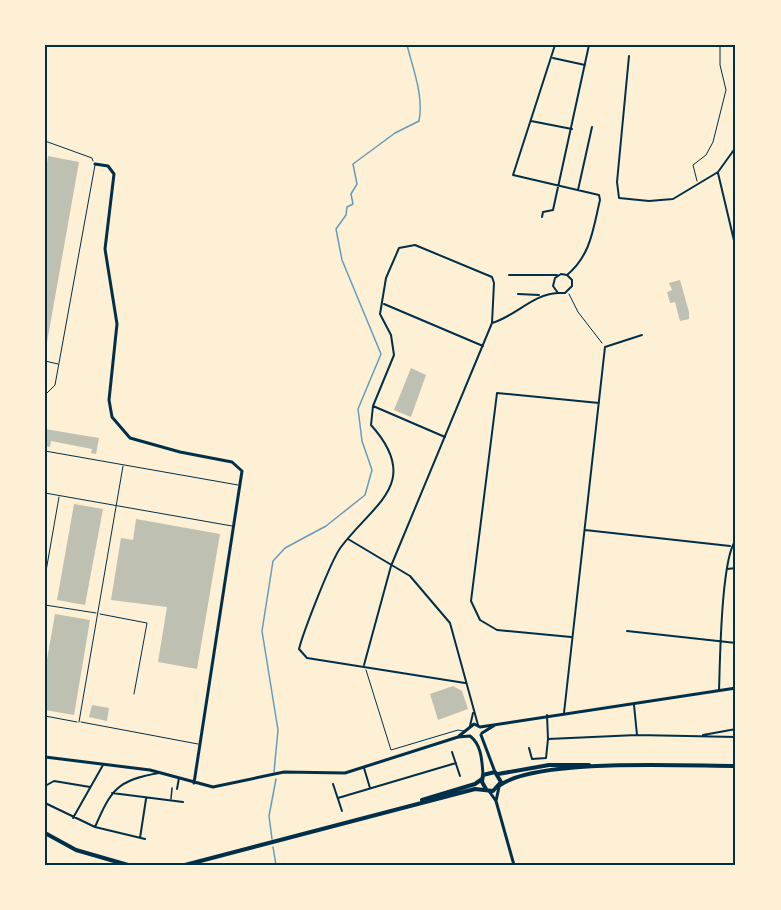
<svg xmlns="http://www.w3.org/2000/svg" width="781" height="910" viewBox="0 0 781 910" font-family="Mulish,sans-serif">
	<style>
		.lines { fill: none; stroke-linecap: round; stroke-linejoin: round }
		.stream { stroke: #669bbc; stroke-width: 1.5 }
		.building { fill: #bec0b2 }
		.path { stroke: #003049; stroke-width: 1 }
		.service { stroke: #003049; stroke-width: 1 }
		.pedestrian { stroke: #003049; stroke-width: 1.5 }
		.minor { stroke: #003049; stroke-width: 2 }
		.tertiary { stroke: #003049; stroke-width: 3 }
		.primary { stroke: #003049; stroke-width: 4 }
		.neatline { fill: none; stroke: #003049; stroke-width: 2 }
	</style>
	<rect width="100%" height="100%" fill="#fdf0d5"/>
	<g class="lines">
		<path class="stream" d="M274,772L278,730L262,631L273,561L285,548L326,526L365,495L372,470L362,441L358,409L381,354L342,260L336,229L346,215L347,207L353,204L351,194L357,184L353,164L395,133L419,121C424,96 413,69 407,45
			M272,839L269,816L276,779
			M273,847L276,865"/>
	</g>
	<path class="building" d="M48,156L79,162L46,348L45,176Z
		M680,280L689,312V319L680,321L675,302L670,303L667,292L672,290L669,283Z
		M411,368L426,375L411,417L394,410Z
		M45,429L99,438L96,454L91,453L92,449L51,441L50,447L46,446Z
		M74,504L103,509L85,605L57,600Z
		M136,519L220,534L197,669L158,662L167,607L111,600L121,538L133,540Z
		M55,614L90,620L74,715L45,710V671Z
		M453,686L462,691L468,709L438,720L430,694Z
		M92,705L109,708L107,721L89,717Z"/>
	<g class="lines">
		<path class="path" d="M697,181L693,165L706,155L713,142L726,90L720,65V45
			M569,294L578,312L602,343"/>
		<path class="service" d="M45,141L92,158L93,161
			M45,361L58,364
			M45,395L55,385L95,165
			M45,451L238,485
			M45,493L232,526
			M45,577L59,497
			M45,605L96,613
			M100,614L147,623L134,694
			M366,670L391,750L458,730L464,731
			M45,716L77,722
			M79,722L123,466
			M81,722L198,744"/>
		<path class="pedestrian" d="M171,799L172,788"/>
		<path class="minor" d="M555,45L513,175L599,195L600,200C593,229 591,255 567,275L561,274L555,278L553,286L558,293H565L572,286V280L567,275
			M629,56L617,182L619,198L649,201L673,199L718,172L736,147
			M553,58L585,65
			M531,121L572,129
			M718,173L736,249
			M578,190L592,127
			M542,217L543,212L553,210L589,45
			M509,275H557
			M518,294L539,295
			M384,304L483,346
			M492,323C516,316 533,294 558,293
			M373,406L445,437
			M585,530L730,546
			M348,539L410,576L450,623L478,725
			M727,569L736,568
			M627,631L736,643
			M571,637L497,630L480,620L471,601L497,393L599,403
			M364,665L391,566L492,323L494,283L492,277L415,245L399,248L386,278L380,314L391,335L394,355L373,406L371,425C423,483 373,504 341,547C331,560 303,633 299,649L307,658L465,683
			M719,691C720,663 721,557 736,540
			M634,705L637,735
			M564,713L605,347L642,335
			M547,715L548,739L637,735L736,737
			M470,726L473,713
			M703,735L736,729
			M529,748L532,759L546,758L548,739
			M452,752L460,776
			M364,768L370,788
			M333,784L342,811
			M45,786L54,781L90,787
			M177,789L179,778
			M112,793L183,802
			M338,798L456,763
			M45,803L95,827L145,839
			M73,818L103,765
			M95,827C111,790 117,780 159,773
			M140,838L146,799"/>
		<path class="tertiary" d="M95,164L108,166L114,174L105,249L117,324L109,400L112,417L130,438L180,452L232,462L242,471L194,783
			M482,733L495,725
			M481,735L495,772
			M459,736L474,724L480,727L736,688
			M470,736C482,745 482,762 483,775
			M45,757L150,770L213,787L284,772L345,773L458,737L470,736
			M489,791L496,801L514,865
			M496,801L499,787"/>
		<path class="primary" d="M498,774L549,765H589
			M500,785C540,758 684,766 736,766
			M422,800L475,784L482,779
			M45,833L76,850L128,865
			M185,865L475,789L493,791L501,782L495,772L483,775L482,782L486,789"/>
	</g>
	<rect width="781" height="910" fill="none" stroke="#fdf0d5" stroke-width="93"/>
	<rect x="46" y="46" width="688" height="818" class="neatline"/>
</svg>
